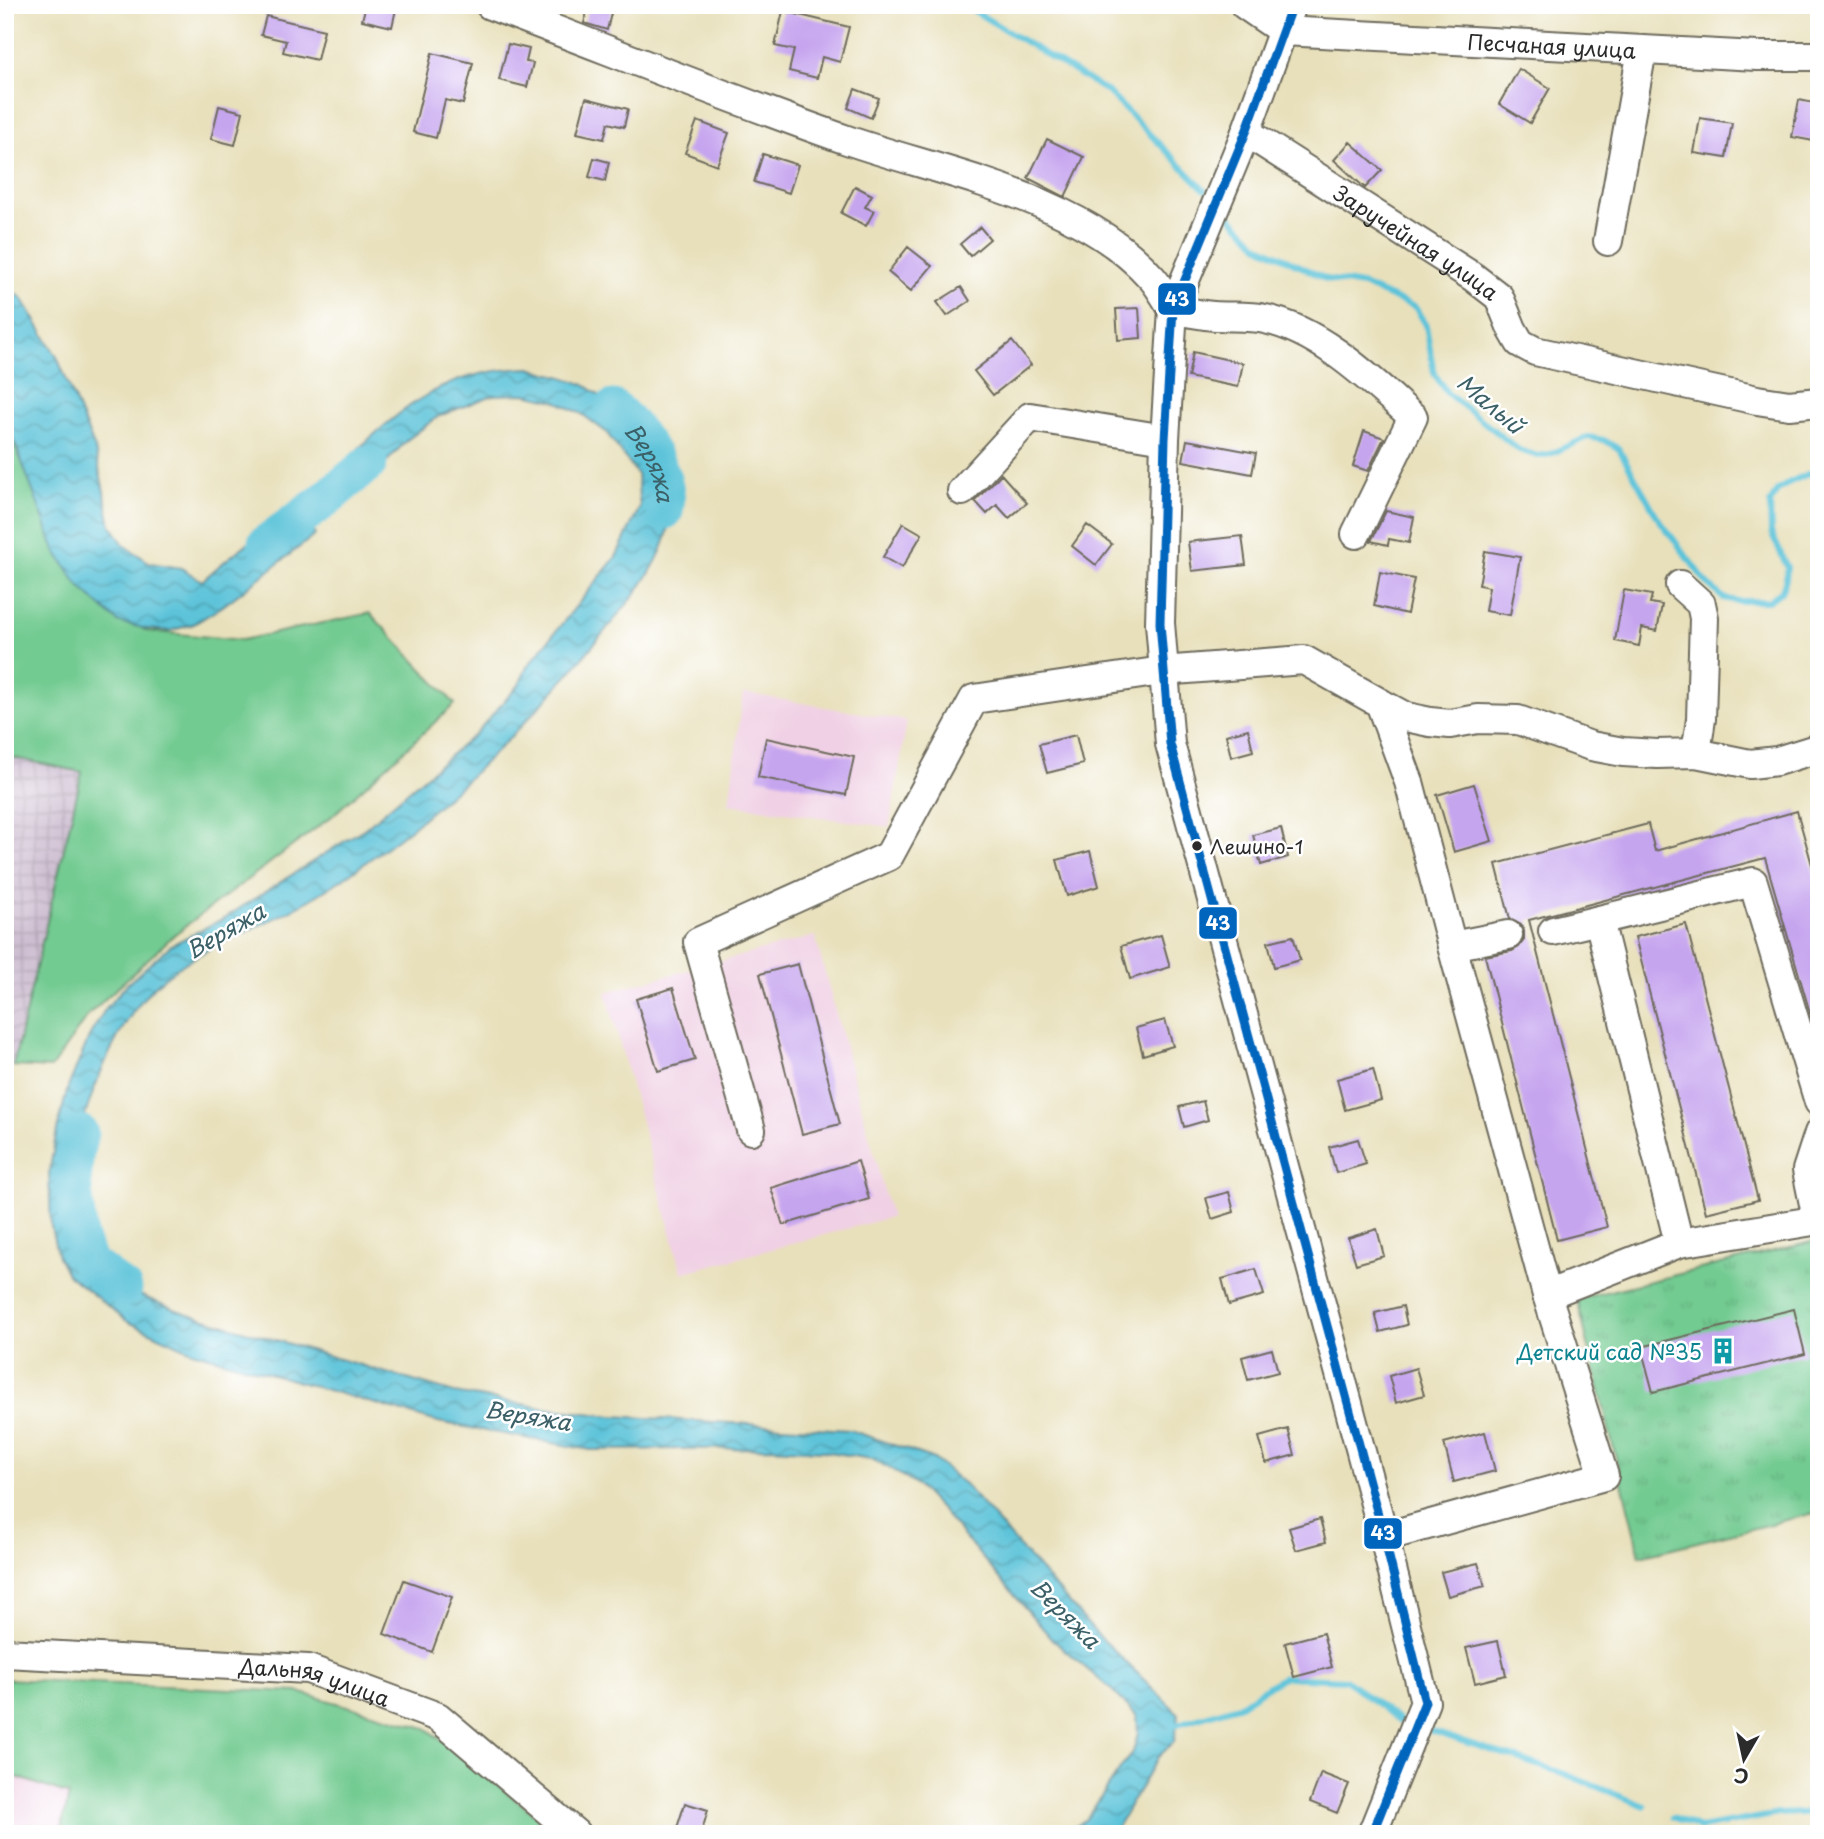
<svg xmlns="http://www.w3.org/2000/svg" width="1824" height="1839" viewBox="0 0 1824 1839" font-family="'Playpen Sans',sans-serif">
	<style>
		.built { fill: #f0d0e4 }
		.industrial { fill: url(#industrial-grid) }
		.grass { fill: #72cb91; stroke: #4e7b5e; stroke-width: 2 }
		.park { fill: url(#park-tufts); stroke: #4e7b5e; stroke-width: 2 }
		.water { fill: url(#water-waves); stroke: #447782; stroke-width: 2 }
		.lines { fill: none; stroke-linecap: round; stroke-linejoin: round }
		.stream { stroke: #5cc3d9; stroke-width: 6 }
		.river { stroke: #5cc3d9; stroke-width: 37 }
		.building { fill: #c6a5ef }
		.minor-casing { stroke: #6d6a5d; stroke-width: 32 }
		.minor { stroke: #fff; stroke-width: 28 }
		.bus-1-casing { stroke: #fff; stroke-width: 14 }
		.bus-1 { stroke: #0065bd; stroke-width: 9 }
		.bus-dot { fill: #2b2b2b; stroke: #fff; stroke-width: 2.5 }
		.labels { text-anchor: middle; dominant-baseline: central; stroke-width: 5; stroke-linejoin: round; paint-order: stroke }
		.bus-label { font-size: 19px; fill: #2b2b2b; stroke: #fff; text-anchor: start }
		.street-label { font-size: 21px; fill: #2b2b2b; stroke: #fff }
		.culture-label { font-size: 21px; fill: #0d838f; stroke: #fff; text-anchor: end }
		.water-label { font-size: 23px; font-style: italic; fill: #3c6068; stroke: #fff }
		.line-badge { stroke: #fff; stroke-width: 2.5 }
		.badge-label { font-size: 19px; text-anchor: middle; font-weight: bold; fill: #fff }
	</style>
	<defs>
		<pattern id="industrial-grid" width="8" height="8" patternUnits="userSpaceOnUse" patternTransform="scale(1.75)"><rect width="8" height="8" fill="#cebed1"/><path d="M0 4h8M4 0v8" fill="none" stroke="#b1a3b4"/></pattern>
		<pattern id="park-tufts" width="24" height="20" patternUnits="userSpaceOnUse" patternTransform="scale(1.75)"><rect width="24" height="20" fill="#72cb91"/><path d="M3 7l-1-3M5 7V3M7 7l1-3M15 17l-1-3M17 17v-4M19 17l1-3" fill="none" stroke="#63ae7d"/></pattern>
		<pattern id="water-waves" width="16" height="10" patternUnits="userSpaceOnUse" patternTransform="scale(1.75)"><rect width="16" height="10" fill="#5cc3d9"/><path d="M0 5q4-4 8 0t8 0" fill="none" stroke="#4c9fb0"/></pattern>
	</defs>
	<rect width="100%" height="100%" fill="#fff"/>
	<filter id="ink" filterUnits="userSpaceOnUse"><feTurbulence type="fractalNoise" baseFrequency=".0143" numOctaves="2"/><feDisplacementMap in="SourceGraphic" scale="14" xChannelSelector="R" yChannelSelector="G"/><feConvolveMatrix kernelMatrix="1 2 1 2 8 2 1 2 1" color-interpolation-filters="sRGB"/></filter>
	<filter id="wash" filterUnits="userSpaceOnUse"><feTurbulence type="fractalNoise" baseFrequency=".00686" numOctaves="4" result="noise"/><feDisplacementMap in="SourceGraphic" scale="28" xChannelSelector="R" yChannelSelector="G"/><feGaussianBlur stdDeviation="1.57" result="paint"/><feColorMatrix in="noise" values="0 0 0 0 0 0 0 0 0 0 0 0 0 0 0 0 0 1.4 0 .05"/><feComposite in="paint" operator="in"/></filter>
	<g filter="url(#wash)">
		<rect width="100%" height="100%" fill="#e8e0bb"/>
		<path class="built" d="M743,693L907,721L889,827L729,804Z
			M815,936L891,1217L682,1273L606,992Z
			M5,1773L69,1795L60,1834H5Z"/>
		<path class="industrial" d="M5,756L82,772L13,1066L5,1069Z"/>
		<path class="grass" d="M5,426L79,581L146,631L242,640L370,613L455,704L331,817L175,934L89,1014L51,1068L13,1066L82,772L5,756Z
			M5,1679L298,1692L426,1728L559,1834H60L69,1795L5,1773Z"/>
		<path class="park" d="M1819,1240V1512L1640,1556L1577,1299Z"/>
		<path class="water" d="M5,287L22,298L57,357L95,449L111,525L124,545L150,563L181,568L202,581C233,552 266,529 302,507L315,535L223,606L194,624L170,631L147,629L118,622L79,586L55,550L5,417Z
			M530,368C548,374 572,377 588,387C618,407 640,436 658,467C661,473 666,479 668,485C671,494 669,529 666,538C653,578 624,607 599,638C530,722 455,799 366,862C346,877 325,891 304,903C256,931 199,946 157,984C114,1022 72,1129 73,1186C74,1199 76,1213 78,1226C79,1236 80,1250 86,1258C105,1285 156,1302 185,1313L454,1393L551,1409L612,1416L850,1430L934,1459L964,1484L1094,1631L1179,1714L1174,1742L1158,1757L1113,1834H1066L1086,1819L1134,1749L1138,1733L1137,1716L1114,1692L1052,1639L943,1512L919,1487L891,1469L871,1459L823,1451L770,1448L591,1450L438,1422L192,1351L128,1322L67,1274L58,1257L51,1227L49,1174L57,1130L68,1087L91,1033L106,1008L126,985L171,945L223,919L365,828L475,734L519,685L527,667L616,557L640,507L637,474L606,432L582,414L556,401L525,394L493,395L439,416L407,440L377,472L336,505L325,479C394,418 432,370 530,368Z"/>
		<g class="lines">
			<path class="stream" d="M964,5L1108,92L1205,190
				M1229,215L1258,245L1326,279L1362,285L1415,307L1426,325L1434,373L1447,393L1519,450L1538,456L1550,454L1588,437L1604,440L1619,449L1658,518L1705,581L1723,598L1737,601H1768L1781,592L1786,579L1787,567L1771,532L1770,504L1777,491L1790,482L1819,469
				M1171,1726L1238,1706L1283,1677L1346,1680L1400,1721
				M1431,1731L1562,1773L1645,1806
				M1673,1817L1700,1828L1779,1814L1819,1812"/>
			<g class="river">
				<path id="s1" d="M613,408C638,427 674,478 665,511"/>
				<path d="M266,543L321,503L369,463"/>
				<path d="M80,1133L76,1151L73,1181L79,1236L88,1262L124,1289"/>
			</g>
		</g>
		<g id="blocks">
			<path class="building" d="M366,5H397L392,27L362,20Z
				M589,5H613L607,30L584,23Z
				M783,11L849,27L840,62L822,57L817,78L789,71L794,50L775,46Z
				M266,16L324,30L317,60L283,52L286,41L261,35Z
				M508,44L529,49L526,62L533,63L527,87L499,80Z
				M432,53L473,63L463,104L445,100L436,138L413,132Z
				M1519,69L1550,88L1530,123L1499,104Z
				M855,89L879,98L871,118L848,108Z
				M586,98L628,109L624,127L608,123L604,139L577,133Z
				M1799,100L1819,104V142L1792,137Z
				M219,106L243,112L235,145L211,139Z
				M1700,118L1732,123L1726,158L1694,153Z
				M697,121L729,133L717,165L685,153Z
				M1047,139L1084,157L1065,197L1028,178Z
				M1350,142L1382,170L1365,188L1334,160Z
				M763,154L798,165L789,193L754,182Z
				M594,158L609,162L605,181L589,177Z
				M855,186L872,195L865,207L874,211L866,226L841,213Z
				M980,227L990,239L970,256L960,244Z
				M908,247L932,266L911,291L888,272Z
				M961,287L970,301L947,316L937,302Z
				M1139,308L1141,338L1118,340L1116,309Z
				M1012,341L1031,365L993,395L974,371Z
				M1193,352L1243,363L1238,387L1188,377Z
				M1364,431L1384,438L1368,471L1353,466Z
				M1187,440L1256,453L1252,474L1183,461Z
				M1001,474L1027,503L1009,518L997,505L987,514L975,501Z
				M1386,511L1414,517L1409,543L1389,539L1388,545L1371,541Z
				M903,523L922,534L902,568L883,557Z
				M1087,525L1112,544L1096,565L1072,546Z
				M1242,536L1246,565L1192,571L1188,542Z
				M1485,551L1520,557L1510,615L1485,611L1489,587L1479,585Z
				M1380,572L1414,579L1407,614L1374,606Z
				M1624,590L1652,595L1650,603L1662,605L1657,631L1642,628L1639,646L1615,641Z
				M1248,729L1253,751L1231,757L1226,735Z
				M1076,735L1083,764L1047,773L1039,744Z
				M766,738L854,757L846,795L758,777Z
				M1474,784L1492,841L1454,852L1437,795Z
				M1797,811L1819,890V1030H1815L1765,858L1529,920L1607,1227L1557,1240L1485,956L1512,951L1519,947L1524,940V931L1521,925L1510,919L1496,864L1648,824L1655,851Z
				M1281,828L1288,857L1261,865L1253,835Z
				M1090,851L1099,886L1067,896L1057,860Z
				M1686,924L1758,1200L1706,1213L1635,937Z
				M1161,935L1170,967L1130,979L1121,946Z
				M1293,936L1300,960L1274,967L1268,942Z
				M798,964L840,1124L802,1134L760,974Z
				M673,988L695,1060L658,1071L636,999Z
				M1165,1020L1173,1046L1143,1055L1136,1028Z
				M1373,1069L1381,1100L1345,1110L1337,1079Z
				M1203,1101L1208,1120L1184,1127L1179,1107Z
				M1358,1139L1366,1164L1336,1173L1329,1147Z
				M858,1161L869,1199L783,1225L771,1188Z
				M1229,1192L1234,1212L1212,1219L1206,1198Z
				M1377,1229L1384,1256L1356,1264L1348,1238Z
				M1256,1269L1264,1295L1229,1305L1222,1279Z
				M1403,1306L1407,1325L1380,1332L1375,1313Z
				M1794,1309L1805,1354L1653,1392L1641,1347Z
				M1272,1349L1278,1372L1248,1380L1242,1357Z
				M1416,1368L1424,1395L1396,1403L1389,1376Z
				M1288,1429L1295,1455L1266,1463L1259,1437Z
				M1485,1432L1495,1471L1454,1482L1444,1443Z
				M1320,1519L1326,1542L1296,1550L1289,1528Z
				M1478,1563L1485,1586L1448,1596L1441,1572Z
				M404,1580L452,1597L432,1652L384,1634Z
				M1323,1633L1332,1667L1294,1677L1285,1643Z
				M1498,1641L1506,1675L1475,1683L1466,1648Z
				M1321,1773L1349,1784L1337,1813L1310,1802Z
				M685,1803L708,1810L701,1834H675Z"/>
		</g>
	</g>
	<g filter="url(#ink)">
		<use href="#blocks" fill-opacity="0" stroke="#6d6a5d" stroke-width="2"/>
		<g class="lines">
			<g class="minor-casing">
				<g id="minor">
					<path d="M490,5C609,50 727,98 847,140C945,174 1081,197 1152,278C1160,287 1166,299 1173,309C1184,311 1195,314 1205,315C1225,318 1245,315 1265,319C1320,330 1372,381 1413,417L1356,534"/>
					<path id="s2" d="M1245,5L1283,31L1757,56H1819"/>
					<path d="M1292,5L1246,132L1173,309L1165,439L1160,623L1170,744L1384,1537L1425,1702L1372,1834"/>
					<path id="s3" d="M1246,132L1473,277L1499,297L1512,329L1520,343L1535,351L1757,400L1789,405L1819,402"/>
					<path d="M1608,241L1642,50"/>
					<path d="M962,491L1030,417L1165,439"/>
					<path d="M1680,585L1701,604L1704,618L1701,719L1696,753"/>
					<path d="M1380,703L1406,717L1430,722L1450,724L1478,719L1518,720L1591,746L1623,752L1657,754L1696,753L1750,764L1777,761L1819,748"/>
					<path d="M1553,931L1599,920"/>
					<path d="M1452,946L1547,1295"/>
					<path d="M751,1130L698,942L889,856L974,699L1162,671L1304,660L1380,703L1409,782L1452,946L1508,935"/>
					<path d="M1817,1219L1807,1170L1819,1133"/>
					<path d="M1679,1243L1599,920L1753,882L1819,1102"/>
					<path d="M1384,1537L1604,1476L1547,1295L1679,1243L1819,1220"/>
					<path id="s4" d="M5,1653L308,1669L438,1717L576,1834"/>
				</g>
			</g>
			<use href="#minor" class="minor"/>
			<g class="bus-1-casing">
				<path id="bus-1" d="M1292,5L1246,132L1173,309L1165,439L1160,623L1170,744L1384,1537L1425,1702L1372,1834"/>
			</g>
			<use href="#bus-1" class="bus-1"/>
		</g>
	</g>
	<defs>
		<g id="building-bare" transform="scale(2.1)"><path d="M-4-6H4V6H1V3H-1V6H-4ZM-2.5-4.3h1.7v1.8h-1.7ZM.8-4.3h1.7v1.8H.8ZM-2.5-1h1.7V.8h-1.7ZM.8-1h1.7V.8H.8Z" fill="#0f9aa8" stroke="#fff" stroke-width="2.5" paint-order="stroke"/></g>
	</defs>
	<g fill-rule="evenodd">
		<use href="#building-bare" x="1723" y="1351"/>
	</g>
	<circle class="bus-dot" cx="1197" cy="846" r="6"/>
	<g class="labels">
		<g class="bus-label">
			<text x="1210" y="846">Лешино-1</text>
		</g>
		<g class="street-label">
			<text stroke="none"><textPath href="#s2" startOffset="315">Песчаная улица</textPath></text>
			<text stroke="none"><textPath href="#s3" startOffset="203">Заручейная улица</textPath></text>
			<text stroke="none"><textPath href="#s4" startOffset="312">Дальняя улица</textPath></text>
		</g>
		<g class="culture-label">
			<text x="1702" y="1351">Детский сад №35</text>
		</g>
		<g class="water-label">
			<text transform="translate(1491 403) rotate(40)">Малый</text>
			<text stroke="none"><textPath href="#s1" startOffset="68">Веряжа</textPath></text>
			<text transform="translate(225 930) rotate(-30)">Веряжа</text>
			<text transform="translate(528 1415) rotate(9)">Веряжа</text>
			<text transform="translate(1066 1613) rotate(45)">Веряжа</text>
		</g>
	</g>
	<g class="line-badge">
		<rect x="1157" y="282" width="40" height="34" rx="7" fill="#0065bd"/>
		<rect x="1198" y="906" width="40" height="34" rx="7" fill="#0065bd"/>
		<rect x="1363" y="1517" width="40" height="33" rx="7" fill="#0065bd"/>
	</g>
	<g class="badge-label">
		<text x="1177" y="306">43</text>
		<text x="1218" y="930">43</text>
		<text x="1383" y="1540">43</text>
	</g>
	<rect width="1824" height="1839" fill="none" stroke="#fff" stroke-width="28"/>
	<g transform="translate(1744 1759) rotate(189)" stroke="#ffffff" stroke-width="5" paint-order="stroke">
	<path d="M0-5L12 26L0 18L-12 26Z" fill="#2b2b2b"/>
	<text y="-10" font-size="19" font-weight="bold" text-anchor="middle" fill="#2b2b2b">С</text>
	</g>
</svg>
